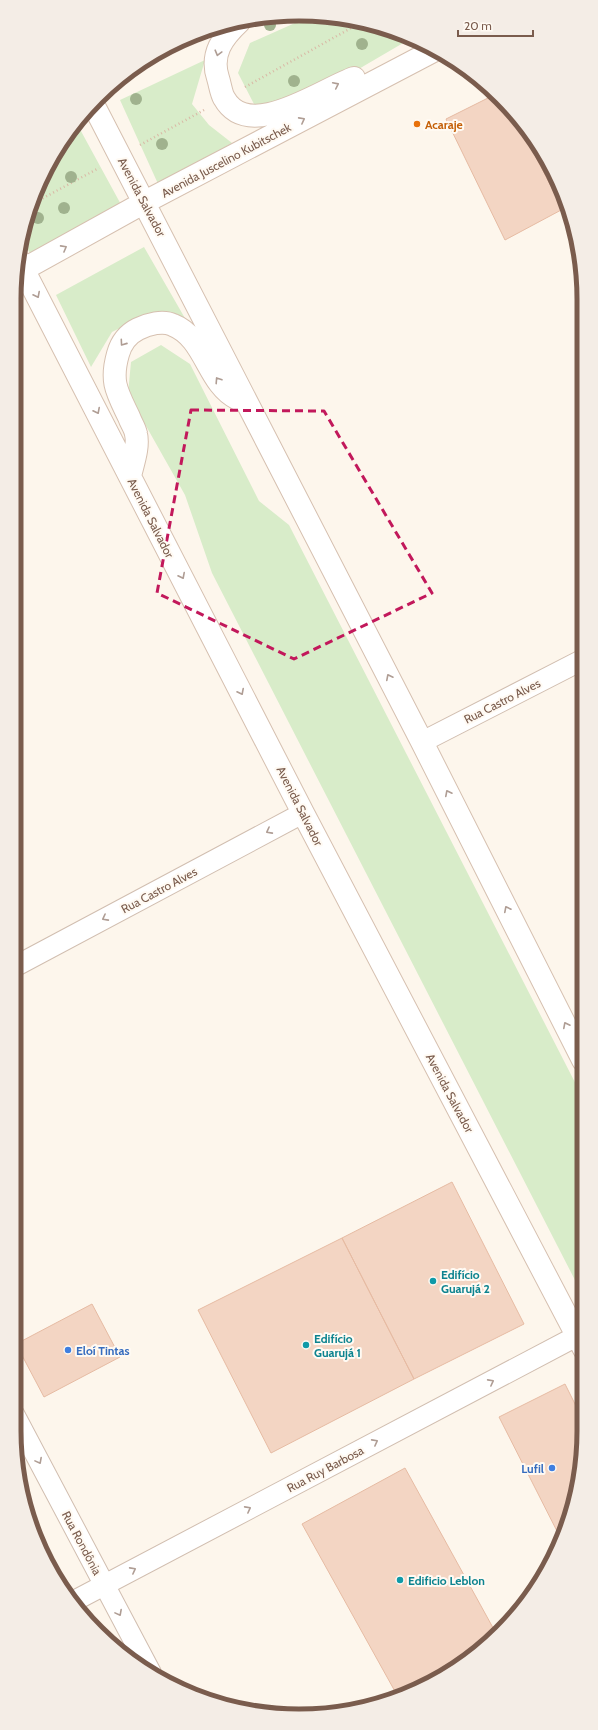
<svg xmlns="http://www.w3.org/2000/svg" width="598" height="1730" viewBox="0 0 598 1730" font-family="Cabin,sans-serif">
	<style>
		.green { fill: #d8ecc9 }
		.building { fill: #f3d5c3; stroke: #e6bba3 }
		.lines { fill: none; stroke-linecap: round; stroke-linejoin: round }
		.minor-casing { stroke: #d1beb0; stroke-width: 22 }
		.secondary-casing { stroke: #d6c0b0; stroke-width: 24 }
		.path { stroke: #d9b8a5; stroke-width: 2.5; stroke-dasharray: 1 3; stroke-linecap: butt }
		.minor { stroke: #fff; stroke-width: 20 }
		.secondary { stroke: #fff; stroke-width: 22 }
		.tree { fill: #a0b28e }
		.oneway { stroke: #af9d94 }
		.marked { fill: none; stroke: #c2185b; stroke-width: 3; stroke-dasharray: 8 5; stroke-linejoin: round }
		.food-dot { fill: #e8710a; stroke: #fffaf3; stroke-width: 1.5 }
		.culture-dot { fill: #0f9aa8; stroke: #fffaf3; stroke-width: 1.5 }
		.shop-dot { fill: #3f7fe0; stroke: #fffaf3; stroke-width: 1.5 }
		.labels { text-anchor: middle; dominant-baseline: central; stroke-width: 4; stroke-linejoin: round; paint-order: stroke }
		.food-label { font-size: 12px; font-weight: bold; fill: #c56008; stroke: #fffaf3; text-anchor: start }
		.street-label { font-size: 12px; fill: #7a5c4d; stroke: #fffaf3 }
		.culture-label { font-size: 12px; font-weight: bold; fill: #0d838f; stroke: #fffaf3; text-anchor: start }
		.shop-label { font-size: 12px; font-weight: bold; fill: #366cbe; stroke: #fffaf3; text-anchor: start }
		.rim { fill: none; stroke: #7a5c4d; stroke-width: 5 }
	</style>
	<rect width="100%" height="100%" fill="#fdf6ec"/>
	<path class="green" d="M313,15L373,24L410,39L304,101L255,106L238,73L250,43Z
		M205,60L192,104L209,125L232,143L159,186L120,100Z
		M76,122L124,210L33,259C30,252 23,243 22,236C20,215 61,138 76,122Z
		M144,247L186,320L146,315L112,332L91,367L56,295Z
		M161,345L190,364L259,501L289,525L583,1098L584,1292L577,1284L212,573L185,495L128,394L131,362Z"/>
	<path class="building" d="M494,95L511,109L563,209L505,240L446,119Z
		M511,109L555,173L565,208L563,209Z
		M452,1182L524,1324L414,1379L342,1238Z
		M342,1238L414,1379L271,1453L198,1310Z
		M92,1304L120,1357L44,1397L16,1344Z
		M565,1384L584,1422V1431L574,1505L560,1537L499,1417Z
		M405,1468L497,1635L458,1668L397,1695L302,1524Z
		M31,1526L51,1563L36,1540Z"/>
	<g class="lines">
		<g class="minor-casing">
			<path id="minor" d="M422,742L582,660
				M14,967L303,813
				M14,1414L151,1673
				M74,1601L577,1336"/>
		</g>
		<g class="secondary-casing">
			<path id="secondary" d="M239,22C223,37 210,54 218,78C220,84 221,93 224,98C249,143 322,89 354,78
				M93,104L422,742L583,1060
				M19,261L303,813L584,1349
				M17,273L145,202L435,50
				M130,476C133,463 139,447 136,434C135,428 131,423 129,417C117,392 110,382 118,354C121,343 128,334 138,329C148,324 163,320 173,325C206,338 207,384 238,399"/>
		</g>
		<path class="path" d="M245,87L362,22
			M140,145L204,110
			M32,204L99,168"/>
		<use href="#minor" class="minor"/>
		<use href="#secondary" class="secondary"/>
	</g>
	<g class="tree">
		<circle cx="270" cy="25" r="6"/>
		<circle cx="362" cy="44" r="6"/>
		<circle cx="294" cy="81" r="6"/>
		<circle cx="136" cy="99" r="6"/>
		<circle cx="162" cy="144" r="6"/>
		<circle cx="71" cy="177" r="6"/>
		<circle cx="64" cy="208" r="6"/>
		<circle cx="38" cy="218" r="6"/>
	</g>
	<defs><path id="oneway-chevron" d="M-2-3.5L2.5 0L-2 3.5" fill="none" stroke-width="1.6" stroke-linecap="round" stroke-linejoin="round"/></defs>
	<g class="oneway">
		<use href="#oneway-chevron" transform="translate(218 53) rotate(105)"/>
		<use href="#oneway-chevron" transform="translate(336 85) rotate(-26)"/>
		<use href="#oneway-chevron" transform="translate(302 120) rotate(-28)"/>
		<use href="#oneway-chevron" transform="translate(64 248) rotate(-29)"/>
		<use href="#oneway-chevron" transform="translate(37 295) rotate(63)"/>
		<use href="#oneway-chevron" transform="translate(123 343) rotate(125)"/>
		<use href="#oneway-chevron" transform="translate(218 380) rotate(-123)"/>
		<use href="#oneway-chevron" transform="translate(97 411) rotate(63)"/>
		<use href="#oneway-chevron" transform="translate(182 576) rotate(63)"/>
		<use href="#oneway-chevron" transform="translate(389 677) rotate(-117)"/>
		<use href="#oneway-chevron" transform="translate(241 692) rotate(63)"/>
		<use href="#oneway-chevron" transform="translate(448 793) rotate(-117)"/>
		<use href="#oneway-chevron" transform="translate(269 831) rotate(152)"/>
		<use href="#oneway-chevron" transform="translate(507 909) rotate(-117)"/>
		<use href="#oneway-chevron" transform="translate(105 918) rotate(152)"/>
		<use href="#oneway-chevron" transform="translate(566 1025) rotate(-117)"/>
		<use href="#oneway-chevron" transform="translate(491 1382) rotate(-28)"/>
		<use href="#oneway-chevron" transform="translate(375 1442) rotate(-28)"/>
		<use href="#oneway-chevron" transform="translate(39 1461) rotate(62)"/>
		<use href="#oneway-chevron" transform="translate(248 1509) rotate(-28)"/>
		<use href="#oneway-chevron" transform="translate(133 1570) rotate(-28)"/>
		<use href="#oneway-chevron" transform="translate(119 1613) rotate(62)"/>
	</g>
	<path class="marked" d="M191,410L324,411L432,593L294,659L157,593Z"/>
	<circle class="food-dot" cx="417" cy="124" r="4"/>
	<g class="culture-dot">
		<circle cx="433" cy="1281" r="4"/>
		<circle cx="306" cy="1345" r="4"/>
		<circle cx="400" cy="1580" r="4"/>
	</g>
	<g class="shop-dot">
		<circle cx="68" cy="1350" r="4"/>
		<circle cx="552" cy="1468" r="4"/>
	</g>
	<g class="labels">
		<g class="food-label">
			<text x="425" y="124">Acaraje</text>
		</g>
		<g class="street-label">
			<text transform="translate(226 160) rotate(-28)">Avenida Juscelino Kubitschek</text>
			<text transform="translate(142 197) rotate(62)">Avenida Salvador</text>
			<text transform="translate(151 518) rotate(63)">Avenida Salvador</text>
			<text transform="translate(502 701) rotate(-27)">Rua Castro Alves</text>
			<text transform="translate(300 806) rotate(63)">Avenida Salvador</text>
			<text transform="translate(159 890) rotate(-28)">Rua Castro Alves</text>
			<text transform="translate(450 1093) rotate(62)">Avenida Salvador</text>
			<text transform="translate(325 1469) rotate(-28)">Rua Ruy Barbosa</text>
			<text transform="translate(82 1543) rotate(62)">Rua Rondônia</text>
		</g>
		<g class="culture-label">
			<text x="441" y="1274">Edifício<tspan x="441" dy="14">Guarujá 2</tspan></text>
			<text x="314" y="1338">Edifício<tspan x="314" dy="14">Guarujá 1</tspan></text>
			<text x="408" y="1580">Edificio Leblon</text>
		</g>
		<g class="shop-label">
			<text x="76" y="1350">Eloí Tintas</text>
			<text x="544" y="1468" text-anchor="end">Lufil</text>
		</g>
	</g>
	<path d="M0 0H598V1730H0ZM299 21H299A278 278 0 0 1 577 299V1431A278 278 0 0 1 299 1709H299A278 278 0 0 1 21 1431V299A278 278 0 0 1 299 21Z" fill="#f4ede6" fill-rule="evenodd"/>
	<path class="rim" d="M299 21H299A278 278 0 0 1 577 299V1431A278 278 0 0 1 299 1709H299A278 278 0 0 1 21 1431V299A278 278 0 0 1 299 21Z"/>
	<path d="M458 30v6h75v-6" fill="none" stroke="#7a5c4d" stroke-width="2"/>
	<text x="464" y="30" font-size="12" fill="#7a5c4d" stroke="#fffaf3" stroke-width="3" paint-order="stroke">20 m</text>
</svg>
